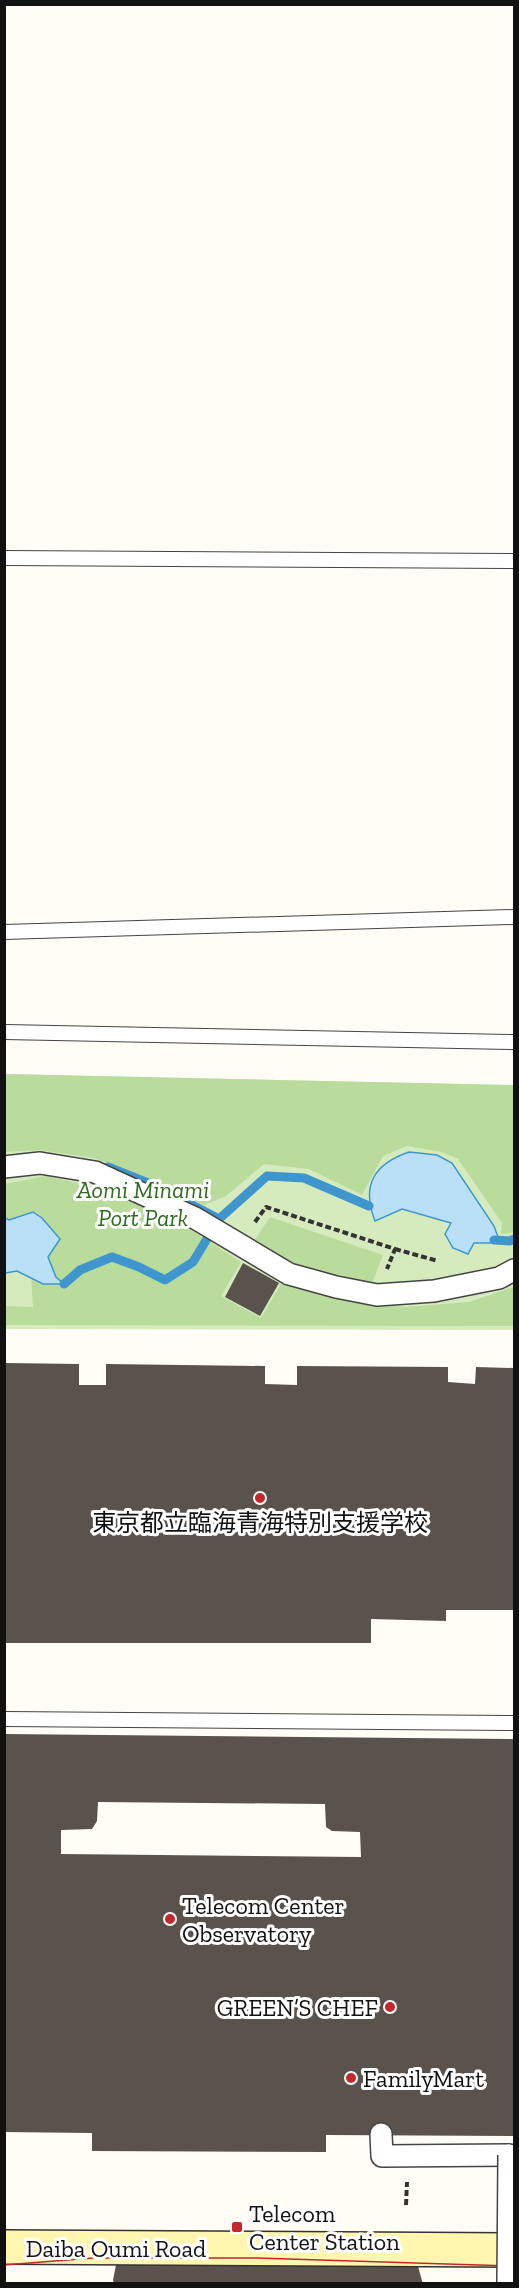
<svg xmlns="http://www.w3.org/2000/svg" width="519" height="2288" viewBox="0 0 519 2288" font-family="'Zilla Slab','Noto Sans JP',serif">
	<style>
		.green { fill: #d5ebbd }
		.forest { fill: #b9dc9c }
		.water { fill: #b9e0f7; stroke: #3f96cf; stroke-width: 1.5 }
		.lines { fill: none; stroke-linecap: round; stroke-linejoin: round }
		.stream { stroke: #3f96cf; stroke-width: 9 }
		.building { fill: #5a524d; fill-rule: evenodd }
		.service-casing { stroke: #444; stroke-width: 16 }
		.pedestrian-casing { stroke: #444; stroke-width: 24 }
		.secondary-casing { stroke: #333; stroke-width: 36 }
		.path { stroke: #333; stroke-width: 4; stroke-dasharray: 6 3; stroke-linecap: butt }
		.service { stroke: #fff; stroke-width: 14 }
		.pedestrian { stroke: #fff; stroke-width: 21 }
		.secondary { stroke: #fff6b0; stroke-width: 33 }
		.tram { stroke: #c4262e; stroke-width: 1.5 }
		.pedestrian-bridge-casing { stroke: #444; stroke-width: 24; stroke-linecap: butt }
		.pedestrian-bridge { stroke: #fff; stroke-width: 21 }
		.poi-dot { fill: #c4262e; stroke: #fff; stroke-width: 2 }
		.labels { text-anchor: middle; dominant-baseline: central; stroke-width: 6; stroke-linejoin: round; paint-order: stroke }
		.park-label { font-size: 24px; font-style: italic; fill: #2f6b1f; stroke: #fff }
		.poi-label { font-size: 24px; fill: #111; stroke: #fff; text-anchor: start }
		.street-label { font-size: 24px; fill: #111; stroke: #fff }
	</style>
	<rect width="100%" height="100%" fill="#fffdf5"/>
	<path class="green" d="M5,1074L514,1085V1330L5,1329Z"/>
	<path class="forest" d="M5,1074L514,1085V1232L501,1234L502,1223L458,1159L442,1152L407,1146L383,1156L362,1195L309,1169L264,1164L226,1196L204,1205L164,1185L94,1158L39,1150L5,1152Z
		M46,1176L108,1190L159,1209L241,1262L221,1296L261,1318L281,1284L354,1301L406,1307L469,1302L514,1287V1326L5,1325V1306L33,1307L31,1276L43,1284L63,1283L56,1277L48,1257L60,1239L42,1218L33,1212L9,1220L5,1218V1184Z
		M270,1217L383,1255L371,1286L292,1266L252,1244Z"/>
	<path class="water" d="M409,1152L437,1155L452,1163L494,1226L498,1237L492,1243H474L468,1254L453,1248L445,1234L451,1223L402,1209L375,1221C361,1185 374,1164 409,1152Z
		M33,1212L42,1218L60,1239L48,1257L56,1277L64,1284H43L17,1271L5,1273V1218L9,1220Z"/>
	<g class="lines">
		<path class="stream" d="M108,1167L158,1187L219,1219
			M494,1240L510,1241L514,1239
			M64,1284L80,1270L112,1257L139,1267L165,1280L193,1262L219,1219L267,1176L304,1178L369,1206"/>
	</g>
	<path class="building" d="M243,1263L279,1283L260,1316L225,1297Z
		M4,1363L79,1364V1385H106V1364L265,1366V1384L297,1385V1366L448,1367V1382L475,1384L476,1367L514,1368V1610H446V1621L371,1619V1643H4Z
		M4,1734L514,1739V2136L326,2135V2152L92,2151V2133L4,2132ZM98,1802L325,1804L326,1827L332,1831L360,1832L361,1857L61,1854V1830L92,1829L97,1821Z
		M117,2260L417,2263L423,2284H114L113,2280Z"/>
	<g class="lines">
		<g class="service-casing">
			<path id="service" d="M4,558L514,561
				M4,932L514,917
				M4,1032L514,1042
				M4,1719L514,1723"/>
		</g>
		<g class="pedestrian-casing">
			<path id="pedestrian" d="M4,1167L40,1163L95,1172L195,1218L289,1274L336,1287L377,1295L434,1291L499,1278L514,1270
				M381,2134L382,2156L509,2155"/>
		</g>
		<g class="secondary-casing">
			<path id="secondary" d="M4,2247L514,2250"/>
		</g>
		<path class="path" d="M255,1222L266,1207L395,1249L387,1269
			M395,1249L438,1261
			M406,2205L407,2182"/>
		<use href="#service" class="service"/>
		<use href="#pedestrian" class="pedestrian"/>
		<use href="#secondary" class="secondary"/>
		<path class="tram" d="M4,2265L93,2258H257L514,2266"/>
		<g class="pedestrian-bridge-casing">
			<path id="pedestrian-bridge" d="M508,2284L509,2155"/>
		</g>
		<use href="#pedestrian-bridge" class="pedestrian-bridge"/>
	</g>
	<g class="poi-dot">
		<circle cx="260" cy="1498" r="6"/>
		<circle cx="170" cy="1919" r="6"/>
		<circle cx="390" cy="2007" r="6"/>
		<circle cx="351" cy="2078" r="6"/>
		<rect x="231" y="2221" width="12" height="12" rx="3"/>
	</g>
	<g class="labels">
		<g class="park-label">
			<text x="143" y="1189">Aomi Minami<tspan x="143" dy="28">Port Park</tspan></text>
		</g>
		<g class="poi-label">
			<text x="260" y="1522" text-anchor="middle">東京都立臨海青海特別支援学校</text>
			<text x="182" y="1905">Telecom Center<tspan x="182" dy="28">Observatory</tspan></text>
			<text x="378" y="2007" text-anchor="end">GREEN’S CHEF</text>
			<text x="363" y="2078">FamilyMart</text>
			<text x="249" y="2213">Telecom<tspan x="249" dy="28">Center Station</tspan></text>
		</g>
		<g class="street-label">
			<text x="116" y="2248">Daiba Oumi Road</text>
		</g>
	</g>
	<rect width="519" height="2288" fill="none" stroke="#111111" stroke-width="12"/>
</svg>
